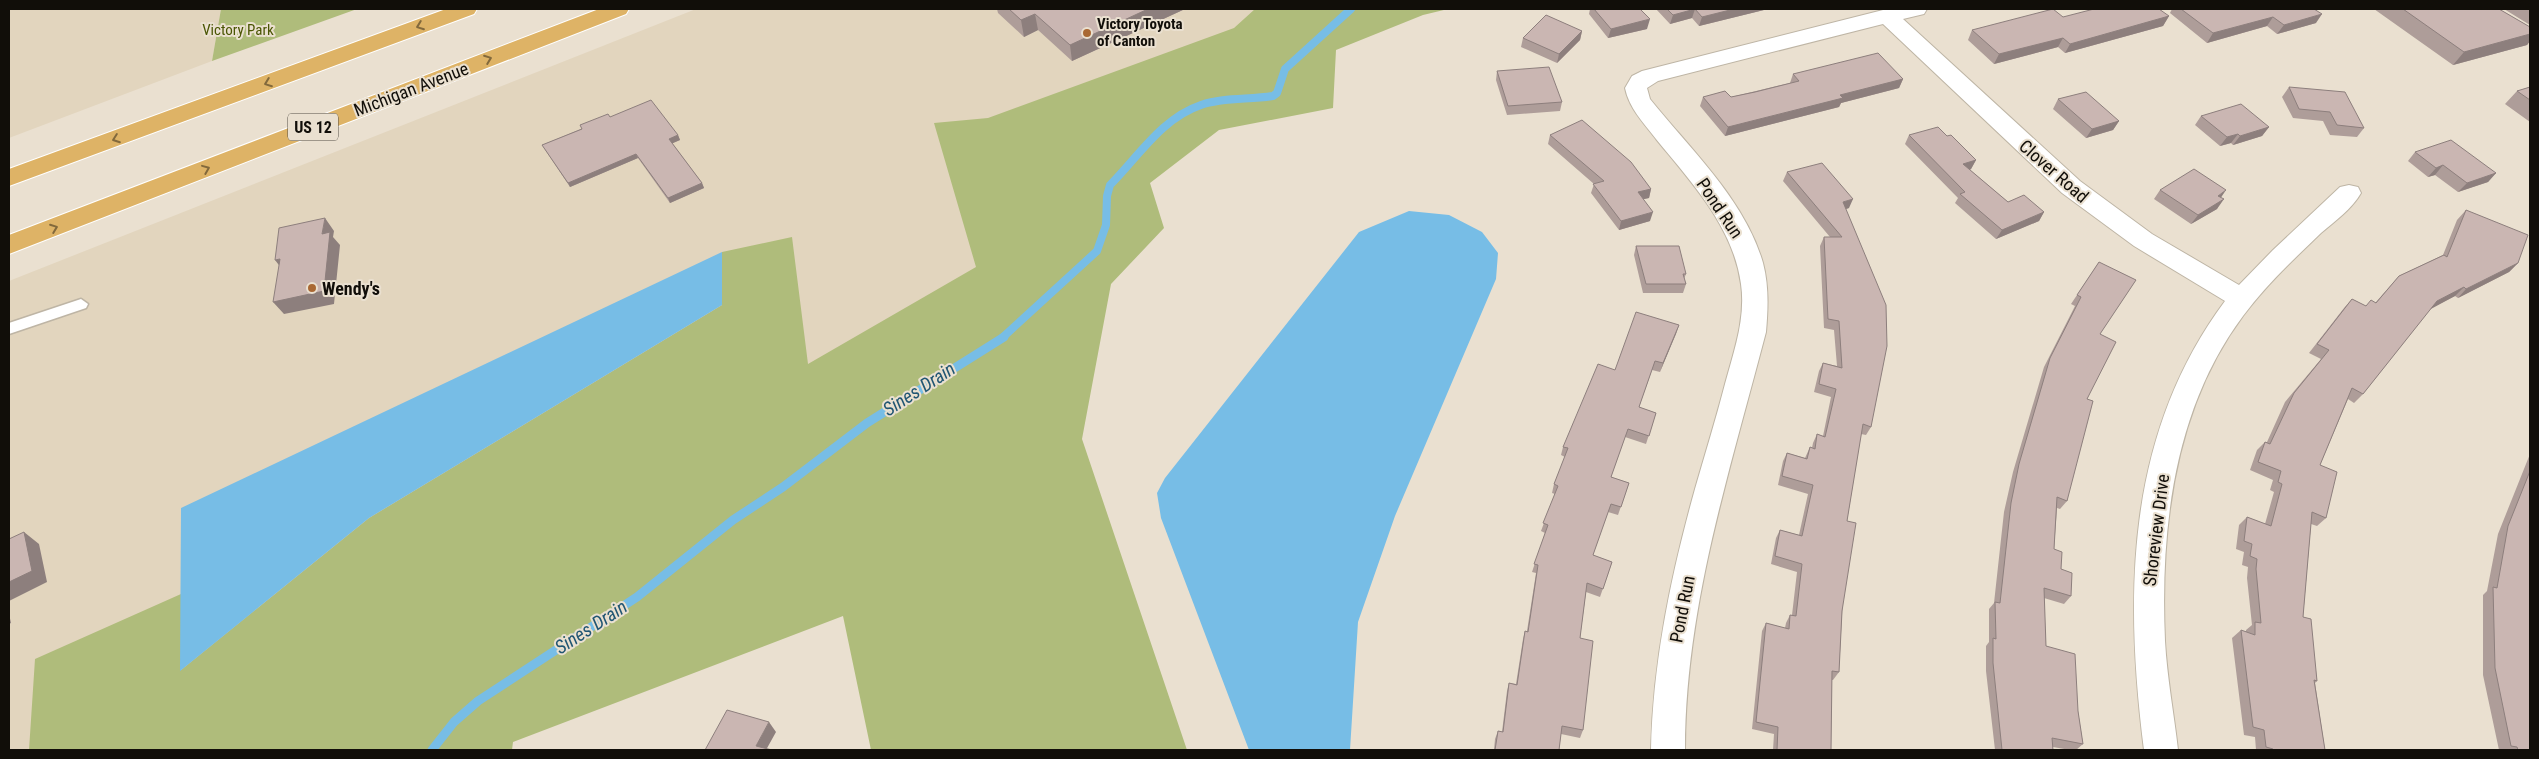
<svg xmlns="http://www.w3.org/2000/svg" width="2539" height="759" viewBox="0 0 2539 759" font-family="'Roboto Condensed',sans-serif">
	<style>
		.built { fill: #e2d5be }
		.green { fill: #afbc7b }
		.water { fill: #77bde6 }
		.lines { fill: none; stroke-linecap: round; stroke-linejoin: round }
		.stream-far1 { stroke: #77bde6; stroke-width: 8 }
		.stream { stroke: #77bde6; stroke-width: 9 }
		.service-casing { stroke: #beb5a5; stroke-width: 3 }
		.minor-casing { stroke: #beb5a5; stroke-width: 2 }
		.primary-casing { stroke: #fff; stroke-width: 2 }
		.service { fill: #fff; fill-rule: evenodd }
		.minor { fill: #fff; fill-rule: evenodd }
		.primary { fill: #deb366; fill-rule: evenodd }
		.wall { fill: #ae9d99 }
		.shaded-wall { fill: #8d7f7d }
		.building { fill: #cab6b2; stroke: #8d7f7d }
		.oneway { stroke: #82693c }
		.poi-dot { fill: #a96833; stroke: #eae0d0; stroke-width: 2 }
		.labels { text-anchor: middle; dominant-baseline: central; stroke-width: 4; stroke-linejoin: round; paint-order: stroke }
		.far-poi-label { font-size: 15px; font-weight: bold; fill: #110e09; stroke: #eae0d0; text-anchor: start }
		.far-park-label { font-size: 15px; fill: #4a5503; stroke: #eae0d0 }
		.shield { fill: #eae0d0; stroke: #524d45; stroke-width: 1 }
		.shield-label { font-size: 16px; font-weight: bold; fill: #110e09 }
		.street-label { font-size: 18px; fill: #110e09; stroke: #eae0d0 }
		.poi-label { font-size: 18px; font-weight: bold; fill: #110e09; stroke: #eae0d0; text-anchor: start }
		.water-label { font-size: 19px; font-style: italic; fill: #215673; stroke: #eae0d0 }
	</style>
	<rect width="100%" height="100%" fill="#eae0d0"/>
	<path class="built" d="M9,9H221L212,61L9,138Z
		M696,9H1290L1036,267L217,750H9V281Z"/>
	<path class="green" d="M221,9H357L212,61Z
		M1255,9H1448L1423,15L1336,50L1333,108L1219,130L1150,183L1164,228L1111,284L1082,439L1187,750H871L843,616L513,742L512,750H29L35,659L181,594V670L369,518L722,305V252L792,237L808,364L976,267L934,123L988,118L1234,28Z"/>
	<path class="water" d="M1409,211L1449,215L1482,232L1498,253L1496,279L1395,516L1358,622L1350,750H1249L1161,518L1157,493L1165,478L1359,232Z
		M722,252V305L369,518L180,671L181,508Z"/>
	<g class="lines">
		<path class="stream-far1" d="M1002,338L1097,251L1106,225L1107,196L1110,185C1138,157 1162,118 1201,105C1224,97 1249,100 1273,96L1277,93L1285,69L1351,9"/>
		<path class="stream" d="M432,750L454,722L478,701L637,597L733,520L783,487L867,423L1004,337"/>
		<g class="service-casing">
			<path id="service" d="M81,299L88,304L86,308L9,334V323Z"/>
		</g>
		<g class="minor-casing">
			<path id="minor" d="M1887,9H1927L1924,14L1903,19L2080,181L2152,234L2239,285L2273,250L2340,187L2349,185L2358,187L2361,193C2352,209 2335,221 2321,233C2294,259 2266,285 2243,316C2174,408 2160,529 2165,641C2167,678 2174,714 2178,750H2144C2124,593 2126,434 2225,301L2134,246L2062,193L1883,24L1658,81L1647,88L1650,99C1690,149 1745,200 1763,263C1769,286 1768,309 1766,332C1730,470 1685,607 1685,750H1651C1653,661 1671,575 1695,489C1705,454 1716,419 1725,384C1734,351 1746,318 1741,284C1733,226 1691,182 1656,139C1643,122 1629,108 1625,88L1632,76L1642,71Z"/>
		</g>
		<g class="primary-casing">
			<path id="primary" d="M446,9H477L474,14L9,186V169Z
				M599,9H629L626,14L9,254V235Z"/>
		</g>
		<use href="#service" class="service"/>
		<use href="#minor" class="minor"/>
		<use href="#primary" class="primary"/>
	</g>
	<path class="wall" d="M997,9H1185L1072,61L1038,30L1024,37L998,13Z
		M1590,9H1640L1647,29L1608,38L1589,14Z
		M1656,9H1768L1699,26L1692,18L1670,24Z
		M2172,9H2314L2316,23L2277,34L2267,26L2207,43L2170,13Z
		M2374,9H2499L2530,27V41L2527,45L2453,65Z
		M2504,9H2530V25Z
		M2169,16L2163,26L2065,53L2058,47L1994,64L1968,40L1972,30L2063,17Z
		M1582,31L1580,40L1557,63L1521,47L1523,38Z
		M1497,71L1562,102L1560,111L1507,115L1496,80Z
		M1793,74L1903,79L1899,88L1841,103L1839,107L1725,136L1700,106L1703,97H1731L1790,83Z
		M2289,87L2364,128L2357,137L2330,135L2323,121L2293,118L2282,97Z
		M2530,87V122L2505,104L2517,91Z
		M2058,99L2119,121L2113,130L2086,138L2053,109Z
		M2201,116L2269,127L2262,136L2233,145L2231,143L2220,146L2195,125Z
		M610,117L678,135L680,140L672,143L702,183L704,188L670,203L638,158L570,187L542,145Z
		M1550,135L1651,189L1649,198L1643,199L1650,221L1619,230L1591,193L1594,184L1548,144Z
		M1909,135L1947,136L1976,160L1971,169L1970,170L2008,202L2044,212L2039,221L1996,239L1955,203L1958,198L1905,144Z
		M2415,152L2496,173L2488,182L2458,192L2435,175L2428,177L2408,161Z
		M1787,172L1849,208L1846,209L1871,427L1866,435L1861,434L1847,521L1839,672L1833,680H1832L1831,750H1773L1774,734L1752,729L1762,631L1766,623L1785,628L1786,623L1790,615H1792L1797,572L1771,564L1776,538L1780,530L1799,535L1808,494L1778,485L1783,461L1787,453L1805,458L1810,447L1812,448L1813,443L1817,434L1823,436L1831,397L1814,392L1819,371L1823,363L1837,366L1834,330L1824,328L1820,246L1824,237H1830L1783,181Z
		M2160,190L2221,198L2217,209L2191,224L2154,199Z
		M2466,210L2518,263L2509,272L2458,298L2455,296L2431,308L2363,394L2354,403L2348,399L2320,465L2326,518L2317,526L2311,524L2303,617L2317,681L2315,683L2325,750H2256L2255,737L2244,735L2232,638L2241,630L2246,632V630L2252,625L2247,578L2248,567L2242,565L2244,552L2236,549L2239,525L2247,517L2265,524L2274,492L2270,490L2273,480L2250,470L2257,450L2265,442H2267L2285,402L2321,359L2309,353L2344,308L2352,299L2366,306L2376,302L2399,276L2443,255L2457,220Z
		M1636,246L1686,274L1684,279L1686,284L1683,293H1643L1634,255Z
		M2099,262L2100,334L2067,501L2060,509L2057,508L2054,549L2061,569L2071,596L2064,604L2044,598L2046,646L2078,711L2083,744L2076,750H2070L2053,747V750H1995L1986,671V646L1989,642V609L1994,603L2004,512L2013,472L2044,367L2075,306L2071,304Z
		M1679,325L1660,372L1652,370L1639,407L1656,413L1646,444L1625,437L1611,477L1629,483L1618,515L1608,512L1593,555L1612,562L1600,597L1586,592L1580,638L1583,730L1580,738L1561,734L1559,750H1494L1495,739L1498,731L1502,732L1507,691L1509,683L1516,684L1523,639L1525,631H1527L1536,573L1532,572L1545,533L1541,531L1555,494L1552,493L1554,484L1565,457L1561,455L1563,447L1615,370Z
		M2530,454V750H2499L2483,675V595L2487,591L2498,534Z"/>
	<path class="shaded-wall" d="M1148,9H1185L1072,61L1070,45Z
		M1695,9L1692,18L1670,24L1673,15Z
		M1734,9H1768L1699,26L1702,17Z
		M1035,14L1038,30L1024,37L1021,20Z
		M2322,14L2316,23L2277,34L2284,25Z
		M2169,16L2163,26L2065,53L2070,44Z
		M2273,17L2267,26L2207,43L2213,33Z
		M1650,19L1647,29L1608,38L1611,29Z
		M1582,31L1580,40L1557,63L1559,54Z
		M2530,34V41L2527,45L2453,65L2464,52Z
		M2063,38L2058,47L1994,64L1999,54Z
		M1903,79L1899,88L1841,103L1839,107L1725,136L1728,127L1840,95Z
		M2119,121L2113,130L2086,138L2092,129Z
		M2269,127L2262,136L2233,145L2240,136Z
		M2238,134L2231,143L2220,146L2227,137Z
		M678,135L680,140L671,144L669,139Z
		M636,154L638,158L570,187L568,183Z
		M1976,160L1971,169L1958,173L1963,164Z
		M2443,165L2435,175L2428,177L2436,168Z
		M2496,173L2488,182L2458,192L2467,183Z
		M702,183L704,188L670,203L668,198Z
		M1651,189L1649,198L1635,201L1638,192Z
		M2226,190L2220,199L2218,196Z
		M1853,199L1849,208L1839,211L1843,202Z
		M2224,199L2217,209L2191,224L2198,215Z
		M1653,212L1650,221L1619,230L1621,221Z
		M2044,212L2039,221L1996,239L2002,230Z
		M325,218L334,231L333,237L340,245L334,304L284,314L273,302L322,234Z
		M280,259L285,273L275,260Z
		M2518,263L2509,272L2458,298L2466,289Z
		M2464,287L2455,296L2429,310L2437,301Z
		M1679,325L1676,334L1660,372L1663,363Z
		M24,532L39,544L47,582L9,601V582Z
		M9,614L11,623L9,624Z
		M769,722L776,732L766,750L756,746Z"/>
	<path class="building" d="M1009,9H1148L1070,45L1035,14L1021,20Z
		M1594,9H1640L1650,19L1611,29Z
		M1667,9H1734L1702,17L1695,9L1673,15Z
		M2053,9L2063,17L2094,9H2159L2169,16L2070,44L2063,38L1999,54L1972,30Z
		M2181,9H2314L2322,14L2284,25L2273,17L2213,33Z
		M2403,9H2499L2530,27V34L2464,52Z
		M1546,15L1582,31L1559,54L1523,38Z
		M1878,53L1903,79L1840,95L1843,98L1728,127L1703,97L1725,91L1731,97L1755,92L1799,81L1793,74Z
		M1549,67L1562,102L1508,106L1497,71Z
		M2289,87L2345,92L2364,128L2337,125L2330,112L2299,109Z
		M2530,87V100L2517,91Z
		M2086,92L2119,121L2092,129L2058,99Z
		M651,100L678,135L669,139L702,183L668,198L636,154L568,183L542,145L582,129L580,125L608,114L610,117Z
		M2241,104L2269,127L2240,136L2238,134L2227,137L2201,116Z
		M1582,120L1631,162L1651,189L1638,192L1653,212L1621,221L1593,184L1604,181L1550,135Z
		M1938,127L1947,136L1951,135L1976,160L1963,164L2008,202L2024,195L2044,212L2002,230L1960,194L1965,192L1909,135Z
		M2451,140L2496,173L2467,183L2443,165L2436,168L2415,152Z
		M1822,163L1853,199L1843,202L1886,305L1887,346L1871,427L1863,424L1847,521L1856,523L1842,611L1839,672L1832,671L1831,750H1777L1778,727L1756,722L1766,623L1789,629L1790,615L1796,616L1802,564L1775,556L1780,530L1802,536L1813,485L1782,476L1787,453L1807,459L1810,447L1815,449L1817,434L1825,437L1836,389L1819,384L1823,363L1842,368L1839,321L1828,319L1824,237H1842L1787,172Z
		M2194,169L2226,190L2218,196L2224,199L2198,215L2160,190Z
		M2466,210L2528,235L2518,263L2466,289L2464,287L2437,301L2363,394L2352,388L2320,465L2337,472L2326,518L2312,512L2303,617L2311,619L2317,681L2314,680L2325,750H2274L2273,749L2266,747L2264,730L2253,727L2241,630L2255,635V622L2261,623L2256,569L2257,559L2250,556L2252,544L2244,541L2247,517L2271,526L2282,484L2278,482L2281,471L2258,462L2265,442L2270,444L2294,393L2329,350L2317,344L2352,299L2366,306L2371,300L2376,303L2399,276L2444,255L2447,257Z
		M325,218L322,234L330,232L324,291L273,302L280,259L275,260L279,228Z
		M1636,246H1679L1686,274H1683L1686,284H1646Z
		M2099,262L2136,280L2100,334L2116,342L2087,399L2093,401L2067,501L2057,497L2054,549L2062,552L2061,569L2072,573L2071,596L2044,588L2046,646L2075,654L2078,711L2083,744L2052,738L2053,750H2002L1993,663V638L1996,639L1995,602L2000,603L2011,503L2019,464L2050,358L2081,297L2077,295Z
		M1636,312L1679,325L1663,363L1655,361L1639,407L1656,413L1649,436L1628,429L1611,477L1629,483L1621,507L1611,504L1593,555L1612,562L1603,589L1587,583L1580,638L1593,641L1583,730L1562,726L1559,750H1495L1498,731L1503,732L1509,683L1517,685L1525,631L1528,632L1538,565L1534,564L1548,525L1543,523L1558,486L1554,484L1568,448L1563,447L1598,364L1615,370Z
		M2530,471V750H2518L2517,747L2511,746L2495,668L2493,587L2497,588L2508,526Z
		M24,532L32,571L9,582V539Z
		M727,710L769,722L756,746L772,750H705Z"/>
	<defs><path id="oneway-chevron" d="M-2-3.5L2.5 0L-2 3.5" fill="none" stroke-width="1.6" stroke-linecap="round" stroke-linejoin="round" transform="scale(1.25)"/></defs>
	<g class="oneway">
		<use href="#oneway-chevron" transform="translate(420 26) rotate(159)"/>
		<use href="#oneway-chevron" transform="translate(488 59) rotate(-21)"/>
		<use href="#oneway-chevron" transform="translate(268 83) rotate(159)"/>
		<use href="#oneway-chevron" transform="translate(116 139) rotate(160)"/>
		<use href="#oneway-chevron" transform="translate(206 169) rotate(-22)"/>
		<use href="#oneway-chevron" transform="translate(54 228) rotate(-21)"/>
	</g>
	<g class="poi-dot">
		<circle cx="1087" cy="33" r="5"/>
		<circle cx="312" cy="288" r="5"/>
	</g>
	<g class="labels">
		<g class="far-poi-label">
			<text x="1097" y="24">Victory Toyota<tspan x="1097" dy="17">of Canton</tspan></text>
		</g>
		<g class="far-park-label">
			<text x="238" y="30">Victory Park</text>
		</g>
		<rect class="shield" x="288" y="113.5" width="50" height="27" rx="4"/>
		<g class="shield-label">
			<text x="313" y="127">US 12</text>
		</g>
		<g class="street-label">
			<text transform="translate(411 89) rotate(-21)">Michigan Avenue</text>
			<text transform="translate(2054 171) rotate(41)">Clover Road</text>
			<text transform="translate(1720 208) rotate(56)">Pond Run</text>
			<text transform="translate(2156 530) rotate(-83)">Shoreview Drive</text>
			<text transform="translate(1682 609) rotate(-79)">Pond Run</text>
		</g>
		<g class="poi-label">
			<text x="322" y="288">Wendy's</text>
		</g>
		<g class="water-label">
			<text transform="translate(919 389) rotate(-33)">Sines Drain</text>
			<text transform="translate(591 627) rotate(-33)">Sines Drain</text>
		</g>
	</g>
	<rect width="2539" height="759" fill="none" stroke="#110e09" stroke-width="20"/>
</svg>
